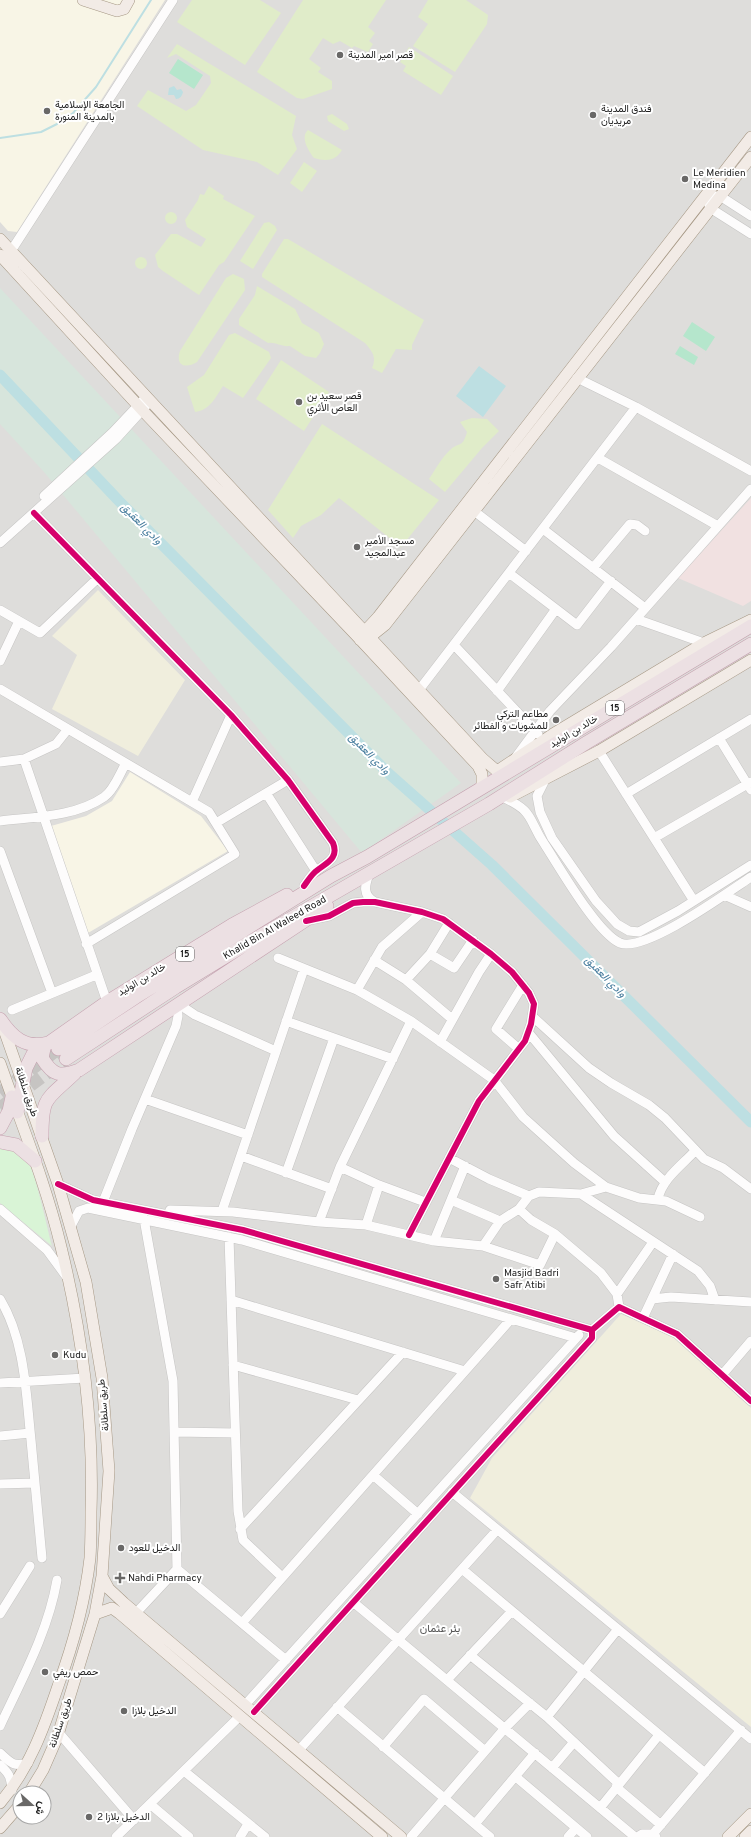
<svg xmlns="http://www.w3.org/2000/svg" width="751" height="1837" viewBox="0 0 751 1837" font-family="Overpass,Vazirmatn,sans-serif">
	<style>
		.residential { fill: #dedddb; fill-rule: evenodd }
		.commercial { fill: #f1e1e1 }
		.education { fill: #f8f5e6 }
		.farmland { fill: #f0eedd }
		.grass { fill: #e0ecc9 }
		.wetland { fill: #d7e5dc }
		.park { fill: #d9f4d6 }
		.pitch { fill: #b5e6cc }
		.water { fill: #bddfe2 }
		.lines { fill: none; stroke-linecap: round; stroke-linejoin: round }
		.stream { stroke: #bddfe2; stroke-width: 2 }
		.river { stroke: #bddfe2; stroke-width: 11 }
		.highway-tunnel { stroke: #c6c4c2; stroke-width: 13; stroke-dasharray: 13 6; stroke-linecap: butt }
		.minor-casing { stroke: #c6c5c4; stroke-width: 10 }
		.major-casing { stroke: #a69885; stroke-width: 12 }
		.highway-casing { stroke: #c5a1af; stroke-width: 14 }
		.minor { stroke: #fdfcfc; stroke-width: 9 }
		.major { stroke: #f2ebe6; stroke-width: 11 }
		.highway { stroke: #ece0e3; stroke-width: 13 }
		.cycleway-casing { stroke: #fff; stroke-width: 8 }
		.cycleway { stroke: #d6006c; stroke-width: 6 }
		.poi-dot { fill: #696867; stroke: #fff; stroke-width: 1.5 }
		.labels { text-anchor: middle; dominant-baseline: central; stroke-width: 4; stroke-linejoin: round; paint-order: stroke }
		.shield { fill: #fff; stroke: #646464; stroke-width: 1 }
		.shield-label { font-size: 9px; font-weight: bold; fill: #212121 }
		.poi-label { font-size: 10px; fill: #212121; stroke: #fff; text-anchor: start }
		.street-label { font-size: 10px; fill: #212121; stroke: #fff }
		.water-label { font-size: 11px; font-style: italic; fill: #42799b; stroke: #fff }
		.neighbourhood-label { font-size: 11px; fill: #545454; stroke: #fff }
	</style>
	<rect width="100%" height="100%" fill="#efedea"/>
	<path class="residential" d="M0,0H751V1837H0ZM20,1793H44V1817H20Z"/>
	<path class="commercial" d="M751,498V601L743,606L678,578Z"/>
	<path class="education" d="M0,0H165L17,232L8,231L0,222Z
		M130,772L201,816L228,851L88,933L51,826L86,816L112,801Z"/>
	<path class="farmland" d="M98,590L185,680L138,756L52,709L77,655L52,636Z
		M621,1314L676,1338L751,1408V1727L470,1498L492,1458Z"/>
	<path class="grass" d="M192,0H260L281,13L245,65L177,22Z
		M303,0H386L368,27L375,33L369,41L373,44L368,52L354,46L352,48L340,41L333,44L323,38L309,59L321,68L318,72L332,81V89L303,99L297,98L257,72Z
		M428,0H466L488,15L487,24L455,72L413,46L428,24L418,17Z
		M177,44L296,116L292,135L297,149L278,175L257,162L203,150L137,106L148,90L186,111L196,105L211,83L210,76L176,54L167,58Z
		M409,47L453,76L441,95L403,71L406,66L400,62Z
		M332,114L347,124L349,129L344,131L328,121L327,116Z
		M308,130L342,150C335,162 325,161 314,158C308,150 300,137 308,130Z
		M304,162L317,171L302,192L290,183Z
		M209,186L224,196L223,199L255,216L224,262L219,265L199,295L163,271L158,267L155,255L171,234H177L201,247L206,239L187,227L185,220L198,200L200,194L204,195Z
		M165 218a6 6 0 1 1 12 0a6 6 0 1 1-12 0Z
		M269,222L275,226L277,230L253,269L240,261L264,223Z
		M284,239H288L424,320L412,345V350L396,349L382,373L372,368C377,357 372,351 365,343L262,277V274Z
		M135 263a6 6 0 1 1 12 0a6 6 0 1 1-12 0Z
		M233,274L244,279L245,290L197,362C186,369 175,366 180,351L226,278Z
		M257,286L295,309L302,323L319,333L324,344L320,353L316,358L305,356L290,346C281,347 276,342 268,343L239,325V319L255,295Z
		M235,333L269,352L271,358L243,398L223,386C215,398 210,410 195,412L187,387L204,375L229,335Z
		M281,360L329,392L304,431L256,399Z
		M472,418L487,419L499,431L482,448L445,492L429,479C435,470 442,457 450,450C460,441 462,449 467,432L460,422Z
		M322,424L439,500L401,547L339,498L321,515L301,526L293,538L268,510Z"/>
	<path class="wetland" d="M0,288L461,783L362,853L44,472L0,424Z"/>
	<path class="park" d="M0,1147C8,1147 20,1151 25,1157C35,1168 47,1228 52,1246L0,1203Z"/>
	<path class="pitch" d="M178,59L203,75L194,89L169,73Z
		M692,322L715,337L706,351L683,336Z
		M680,346L698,357L694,365L675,354Z"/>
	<path class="water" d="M174,86L177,90L181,89L183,92C182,96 180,99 176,99L174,95H168L169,88Z
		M479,366L506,386L483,417L456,396Z"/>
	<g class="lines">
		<path class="stream" d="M0,138L41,132L57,124L73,113L96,87L151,0"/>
		<path class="river" d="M0,375L119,501L387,772L492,865L751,1122"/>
		<path class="highway-tunnel" d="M0,1093L58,1049
			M0,1108L66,1059"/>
		<g class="minor-casing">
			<path id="minor" d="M713,196H720L751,216
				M708,202L710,208L751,234
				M7,255L11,251L173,0
				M577,378L636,407L751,471
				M598,458L718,526
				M44,496L113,432L146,397
				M474,511L526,551
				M34,513L231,715L288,780L333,843C340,860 323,864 314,873C310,877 307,882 304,886
				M543,529L645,608
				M0,543L116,439L146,406
				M593,568L630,524L637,525L645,531
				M509,573L577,625L611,581
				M0,610L40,633L98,578
				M636,619L704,643
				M454,645L538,734
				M0,661L19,621
				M0,689L209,812L235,854L86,944
				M419,690L636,407
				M497,691L556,609
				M719,738L751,790
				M599,751L694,901
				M516,757L550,711L611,647L751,489
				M24,759L107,1002
				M0,762L24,759L56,744L68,729
				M545,780L537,796L540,812L552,838L596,901L617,924L629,931L639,932L678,911L751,865
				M266,793L316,871
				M626,794L751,719
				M502,797C536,812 527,819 545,845C560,868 597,933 620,943C645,953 728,892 751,877
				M192,802L231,715
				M0,821C34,817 75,817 104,797C114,790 120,773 126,763
				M216,823L288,780
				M654,838L751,782
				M0,851L52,993
				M369,874C365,885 362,895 375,902
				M724,895L751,907
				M422,912L382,947L357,990L411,1021L494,1080L523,1117L574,1163L606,1187
				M310,920L329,916L353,903L363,902H375L422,912L443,919L491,954L512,972L529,993L534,1004L531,1024L525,1041L479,1101L409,1235
				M430,954L454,968L473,940
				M278,958L357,990
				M374,960L406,980L452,1019
				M406,980L430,954L449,923
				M181,1003L186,1009L195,1015L276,1051
				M12,1010L96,975
				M532,1016L589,1068L611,1083L649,1105L665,1118L704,1159L723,1168L751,1189
				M286,1021L393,1059
				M528,1032L614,1136L665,1182
				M440,1042L479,972L491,954
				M519,1049L496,1029L523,985
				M145,1099L248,1135
				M241,1156L332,1189
				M449,1158L489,1179L529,1196
				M340,1167L411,1021
				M286,1173L334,1038
				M58,1184L93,1200L243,1230L592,1330
				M581,1194L698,1271L710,1286L715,1300
				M658,1199C662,1179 682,1165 695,1151
				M451,1200L500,1221
				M103,1202L132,1129L176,1026L178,1016L177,1005
				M0,1209L47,1250L66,1276
				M170,1210L233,1212L319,1222L340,1167L379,1185L425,1202
				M222,1211L304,969
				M319,1222L366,1225L434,1241L483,1246L540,1265L555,1234
				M366,1225L379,1185
				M71,1226L79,1211L88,1208L242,1240L576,1338
				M229,1237L238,1511L243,1540L282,1577
				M434,1241L465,1166
				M483,1246L500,1221L519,1209
				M617,1294L653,1242
				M0,1299C25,1340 26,1393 31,1440C35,1479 38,1519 42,1558
				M652,1299L671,1297L751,1302
				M231,1300L465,1371
				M619,1307L617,1294L601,1273L555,1234L531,1220L519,1209L529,1196L539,1192L581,1194L606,1187L639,1198L666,1201L700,1217
				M643,1318L673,1254
				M233,1365L358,1400
				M722,1375L751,1341
				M0,1383L85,1378
				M175,1432L235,1433
				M0,1436L30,1433
				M373,1475L418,1514
				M0,1484L35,1483
				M452,1492L751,1739
				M240,1529L403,1352
				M177,1569L286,1660
				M462,1569L705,1773
				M353,1602L635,1837
				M136,1613L177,1569L173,1381L144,1219
				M0,1614L30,1566
				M242,1623L511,1319
				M470,1655L547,1717L619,1784
				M447,1680L512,1611
				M245,1705L579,1335
				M337,1707L490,1837
				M254,1712L592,1338V1330L619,1307L677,1334L751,1401
				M547,1717L618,1629
				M0,1726C22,1679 48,1632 57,1580
				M59,1733L134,1820
				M383,1747L424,1699L485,1751
				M299,1750L497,1530
				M0,1753C11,1763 13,1767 28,1763
				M0,1765C9,1773 11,1777 12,1790
				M552,1768L574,1742
				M184,1771L265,1837
				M516,1777L587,1837
				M616,1787L661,1825
				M150,1804L189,1837
				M600,1808L659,1735
				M475,1824L535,1753
				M653,1834L741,1730
				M116,1837L240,1716
				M240,1837L248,1824
				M411,1837L505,1728L530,1703
				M568,1837L576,1828
				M637,1837L642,1834H653L656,1837"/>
		</g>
		<g class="major-casing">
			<path id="major" d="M83,0L117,11L124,9L129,0
				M751,137L378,617L365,631L360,640L370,637L385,625L751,157
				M0,239L483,759L497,771L506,773
				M0,255L143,411L355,634L478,766L482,774V787
				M497,771L553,734L704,643L751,620
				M510,797L599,751L751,660
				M2,1024L58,1184L86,1282L102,1378L109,1471L102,1576L95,1614L57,1738L43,1770L29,1793
				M0,1063C21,1123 46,1184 61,1247C82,1333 94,1423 91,1512C91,1527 91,1543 90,1558C85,1602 73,1645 58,1686C44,1728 29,1769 0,1803
				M102,1576L109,1589L124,1603L401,1837
				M95,1614L112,1608L119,1613L382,1837
				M0,1828L20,1805
				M728,1837L751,1814
				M745,1837L751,1831"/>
		</g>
		<g class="highway-casing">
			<path id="highway" d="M0,1019C12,1037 25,1049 48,1043
				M45,1044L42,1058C53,1076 60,1077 79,1070L327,906
				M58,1049L136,997L331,876L367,857L751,626
				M66,1059L176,987L248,943L489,804L586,743L751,644
				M17,1112L26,1068L33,1054L107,1002L232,925L287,895
				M0,1128L9,1111L12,1097
				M42,1136C42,1095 47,1100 75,1073
				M0,1142L16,1145L35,1161"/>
		</g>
		<use href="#minor" class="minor"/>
		<use href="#major" class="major"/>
		<use href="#highway" class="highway"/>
		<g class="cycleway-casing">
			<path id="cycleway" d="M34,513L231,715L288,780L333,843C340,860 323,864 314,873C310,877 307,882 304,886
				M306,921L329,916L353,903L363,902H375L422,912L443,919L491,954L512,972L529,993L534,1004L531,1024L525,1041L479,1101L409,1235
				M58,1184L93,1200L243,1230L592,1330
				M254,1712L592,1338V1330L619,1307L677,1334L751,1401"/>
		</g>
		<use href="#cycleway" class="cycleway"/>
	</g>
	<g class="poi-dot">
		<circle cx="340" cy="55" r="4"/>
		<circle cx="47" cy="111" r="4"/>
		<circle cx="593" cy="115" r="4"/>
		<circle cx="685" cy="179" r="4"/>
		<circle cx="299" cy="402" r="4"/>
		<circle cx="357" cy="547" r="4"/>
		<circle cx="556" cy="720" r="4"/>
		<circle cx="496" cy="1279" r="4"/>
		<circle cx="55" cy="1355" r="4"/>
		<circle cx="121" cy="1548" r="4"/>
		<path d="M118 1572h4v4h4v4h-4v4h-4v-4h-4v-4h4z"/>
		<circle cx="45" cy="1672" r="4"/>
		<circle cx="124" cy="1711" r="4"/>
		<circle cx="89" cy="1817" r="4"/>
	</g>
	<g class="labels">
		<g class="shield">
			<rect x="606" y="701" width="18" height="14" rx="3"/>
			<rect x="176" y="947" width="18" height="14" rx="3"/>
		</g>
		<g class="shield-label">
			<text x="615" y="708">15</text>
			<text x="185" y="954">15</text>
		</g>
		<g class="poi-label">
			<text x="348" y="55">قصر امير المدينة</text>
			<text x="55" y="105">الجامعة الإسلامية<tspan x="55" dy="12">بالمدينة المنورة</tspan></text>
			<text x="601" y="109">فندق المدينة<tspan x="601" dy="12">مريديان</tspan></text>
			<text x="693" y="173">Le Meridien<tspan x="693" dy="12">Medina</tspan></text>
			<text x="307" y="396">قصر سعيد بن<tspan x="307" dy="12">العاص الأثري</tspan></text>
			<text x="365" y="541">مسجد الأمير<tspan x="365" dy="12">عبدالمجيد</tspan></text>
			<text x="548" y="714" text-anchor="end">مطاعم التركي<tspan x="548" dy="12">للمشويات و الفطائر</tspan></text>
			<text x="504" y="1273">Masjid Badri<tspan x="504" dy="12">Safr Atibi</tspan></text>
			<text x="63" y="1355">Kudu</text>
			<text x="129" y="1548">الدخيل للعود</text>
			<text x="128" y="1578">Nahdi Pharmacy</text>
			<text x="53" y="1672">حمص ريفي</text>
			<text x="132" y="1711">الدخیل بلازا</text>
			<text x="97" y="1817">الدخیل بلازا 2</text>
		</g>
		<g class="street-label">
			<text transform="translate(574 732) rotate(-31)">خالد بن الوليد</text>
			<text transform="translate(275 928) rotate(-30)">Khalid Bin Al Waleed Road</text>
			<text transform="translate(142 980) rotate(-31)">خالد بن الوليد</text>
			<text transform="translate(26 1092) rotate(71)">طريق سلطانة</text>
			<text transform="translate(104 1405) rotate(-95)">طريق سلطانة</text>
			<text transform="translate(61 1723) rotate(-71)">طريق سلطانة</text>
		</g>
		<g class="water-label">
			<text transform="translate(141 524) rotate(45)">وادي العقيق</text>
			<text transform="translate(369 754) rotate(45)">وادي العقيق</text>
			<text transform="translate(605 977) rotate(45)">وادي العقيق</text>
		</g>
		<g class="neighbourhood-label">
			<text x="440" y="1629">بئر عثمان</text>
		</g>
	</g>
	<g transform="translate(32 1805) rotate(111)"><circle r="19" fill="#ffffff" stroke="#a6a6a6"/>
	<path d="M0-3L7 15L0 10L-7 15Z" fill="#696867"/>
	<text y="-6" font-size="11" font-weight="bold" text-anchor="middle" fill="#212121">ش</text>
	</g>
</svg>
